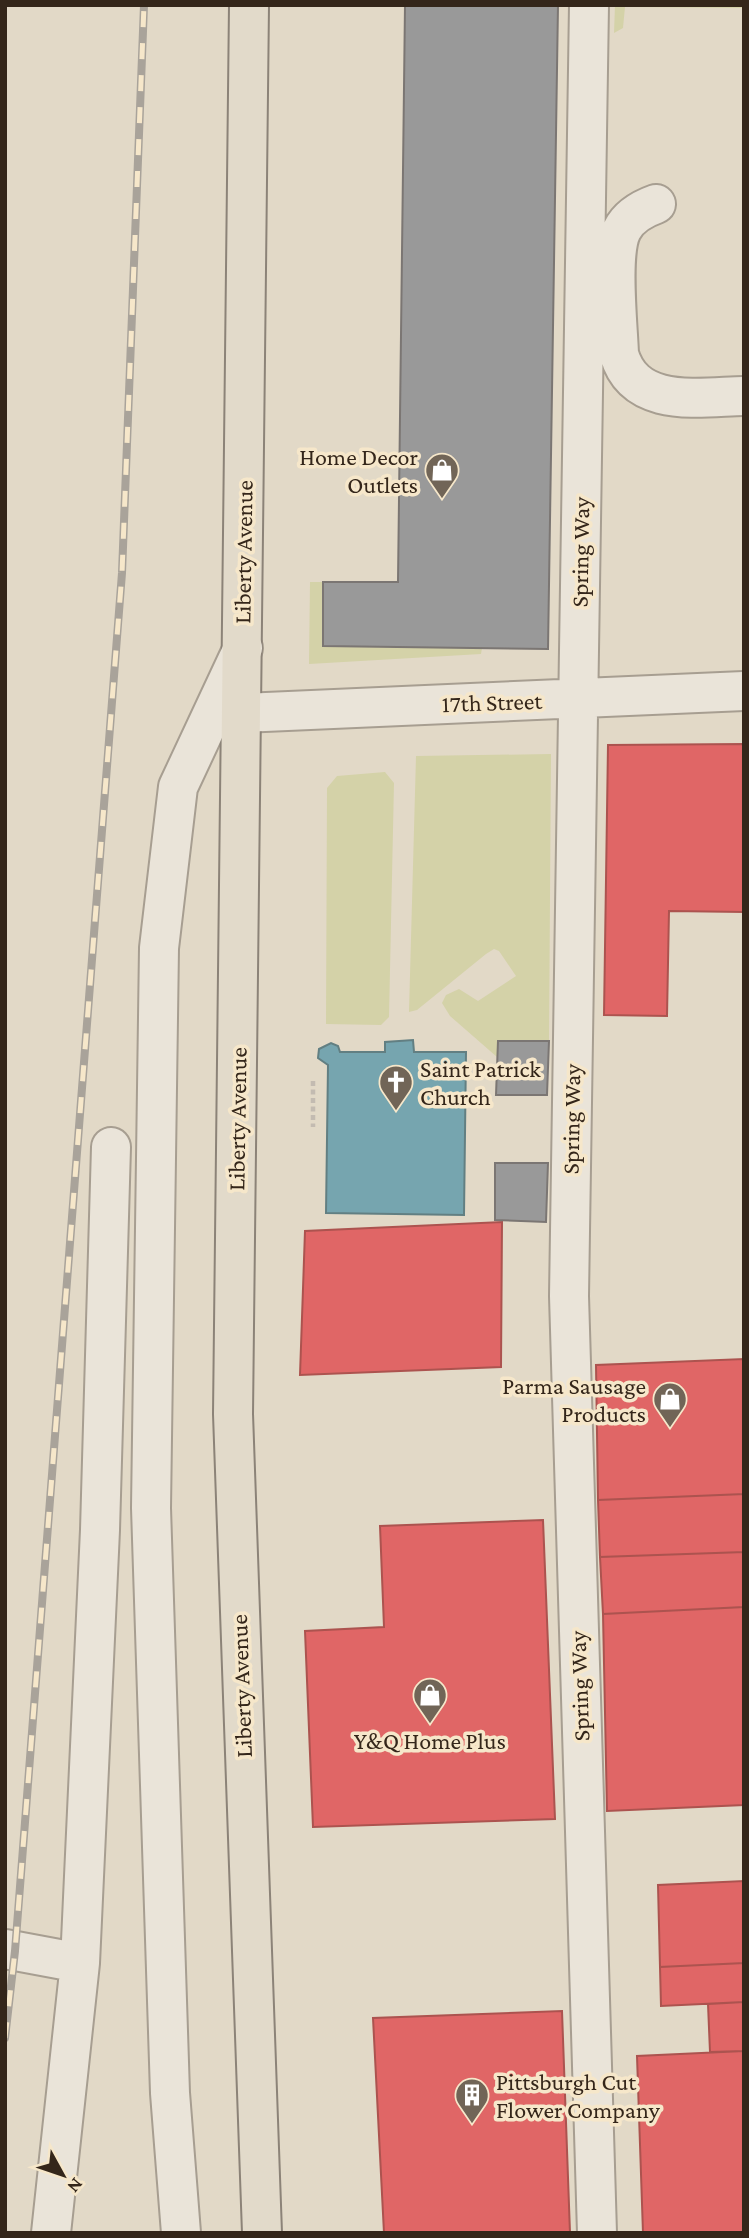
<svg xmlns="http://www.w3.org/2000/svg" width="749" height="2238" viewBox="0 0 749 2238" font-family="'Crimson Pro',serif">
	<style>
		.green { fill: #d4d2a8 }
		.shops { fill: #e06666; stroke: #ac534f; stroke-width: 2 }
		.public { fill: #76a5af; stroke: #627f82; stroke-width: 2 }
		.industry { fill: #999; stroke: #7b7673; stroke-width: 2 }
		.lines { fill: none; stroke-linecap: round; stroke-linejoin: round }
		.minor-casing { stroke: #a79e91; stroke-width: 42 }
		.major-casing { stroke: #8c8378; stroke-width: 42 }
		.path { stroke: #c3bbb1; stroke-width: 4.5; stroke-dasharray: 5 3.5; stroke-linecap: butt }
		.minor { stroke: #eae4d9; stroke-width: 38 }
		.major { stroke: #e2daca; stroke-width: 38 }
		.rail-casing { stroke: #a9a39a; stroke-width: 8 }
		.rail { stroke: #f6e7ca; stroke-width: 5; stroke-dasharray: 16; stroke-linecap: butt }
		.labels { text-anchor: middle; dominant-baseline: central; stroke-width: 7; stroke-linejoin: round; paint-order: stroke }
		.poi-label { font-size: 24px; fill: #34261a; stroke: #f6e7ca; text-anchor: end }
		.street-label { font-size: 24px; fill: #34261a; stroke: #f6e7ca }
	</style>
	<rect width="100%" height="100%" fill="#e2d9c7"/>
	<path class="green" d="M615,5H744V8L625,7L623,28L614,33Z
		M310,582H323V646L482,648L481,654L309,664Z
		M551,754L549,1041H498L497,1057L450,1016L442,1003L446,995L459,989L478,1001L516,976L499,951L494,949L486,954L417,1010L409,1012L416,756Z
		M385,772L394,783L389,1017L381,1025L326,1024L327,788L337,776Z"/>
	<path class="shops" d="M744,744V912L669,911L667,1016L604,1015L608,745Z
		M502,1222L501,1367L300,1375L305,1231Z
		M744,1359V1494L598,1500L596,1365Z
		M744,1494V1552L600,1557L598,1500Z
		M543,1520L555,1819L313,1827L305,1631L384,1627L380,1526Z
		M744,1552V1607L603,1614L600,1557Z
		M744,1607V1805L607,1811L603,1614Z
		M744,1881V1963L660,1967L658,1885Z
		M744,1963V2002L661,2006L660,1967Z
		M744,2002V2051L710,2052L708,2004Z
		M562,2011L570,2233H384L373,2018Z
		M744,2051V2233H643L637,2056Z"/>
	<path class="public" d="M413,1040L414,1052H466L464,1215L326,1213L328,1065L318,1058L319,1049L331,1043L338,1046L340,1052H385V1042Z"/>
	<path class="industry" d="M405,5H558L548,649L323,646V582H398Z
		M498,1041H549L547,1095H496Z
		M495,1163H548L546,1222L495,1220Z"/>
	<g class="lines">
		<g class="minor-casing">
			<path id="minor" d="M589,5L569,1296L597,2233
				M656,204C642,209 629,216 622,230C610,254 618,324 619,354C635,409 698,397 744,396
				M241,713L744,691
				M5,1949L80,1963
				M51,2233L80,1963L100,1530L111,1147
				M181,2233L170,2093L151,1508L159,948L178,787L243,648"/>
		</g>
		<g class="major-casing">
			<path id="major" d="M249,5L233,1414L262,2233"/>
		</g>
		<path class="path" d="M313,1081V1127"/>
		<use href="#minor" class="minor"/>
		<use href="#major" class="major"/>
		<g class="rail-casing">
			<path id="rail" d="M5,2038L15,1951L122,573L144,5"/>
		</g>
		<use href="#rail" class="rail"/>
	</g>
	<defs>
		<g id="shop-pin" transform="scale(1.75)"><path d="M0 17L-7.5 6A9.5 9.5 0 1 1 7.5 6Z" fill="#716557" stroke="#f6e7ca"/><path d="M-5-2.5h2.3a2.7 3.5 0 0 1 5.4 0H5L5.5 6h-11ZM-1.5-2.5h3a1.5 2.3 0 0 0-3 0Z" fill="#fff"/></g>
		<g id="church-pin" transform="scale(1.75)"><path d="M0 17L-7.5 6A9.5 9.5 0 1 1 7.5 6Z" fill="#716557" stroke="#f6e7ca"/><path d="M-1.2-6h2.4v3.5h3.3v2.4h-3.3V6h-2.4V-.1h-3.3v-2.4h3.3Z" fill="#fff"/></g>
		<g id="building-pin" transform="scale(1.75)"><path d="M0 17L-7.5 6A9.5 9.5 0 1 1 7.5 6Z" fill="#716557" stroke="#f6e7ca"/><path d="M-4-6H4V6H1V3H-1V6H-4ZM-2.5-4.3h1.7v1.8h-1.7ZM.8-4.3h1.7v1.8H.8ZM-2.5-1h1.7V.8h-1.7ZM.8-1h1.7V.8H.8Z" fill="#fff"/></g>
	</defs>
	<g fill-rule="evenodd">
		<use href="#shop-pin" x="442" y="470"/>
		<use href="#church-pin" x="396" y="1082"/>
		<use href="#shop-pin" x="670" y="1399"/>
		<use href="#shop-pin" x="430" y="1695"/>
		<use href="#building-pin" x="472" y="2095"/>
	</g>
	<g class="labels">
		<g class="poi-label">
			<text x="418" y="456">Home Decor<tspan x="418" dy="28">Outlets</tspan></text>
			<text x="420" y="1068" text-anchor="start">Saint Patrick<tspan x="420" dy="28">Church</tspan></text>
			<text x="646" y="1385">Parma Sausage<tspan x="646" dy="28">Products</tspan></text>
			<text x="430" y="1740" text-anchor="middle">Y&amp;Q Home Plus</text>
			<text x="496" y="2081" text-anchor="start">Pittsburgh Cut<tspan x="496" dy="28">Flower Company</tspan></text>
		</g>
		<g class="street-label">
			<text transform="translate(243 552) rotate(-89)">Liberty Avenue</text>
			<text transform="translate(580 552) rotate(-89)">Spring Way</text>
			<text transform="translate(492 702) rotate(-2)">17th Street</text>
			<text transform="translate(237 1119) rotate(-89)">Liberty Avenue</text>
			<text transform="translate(571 1119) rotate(-89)">Spring Way</text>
			<text transform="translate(241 1686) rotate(-92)">Liberty Avenue</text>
			<text transform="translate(579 1686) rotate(-92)">Spring Way</text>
		</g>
	</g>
	<rect width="749" height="2238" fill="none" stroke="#34261a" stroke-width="14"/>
	<g transform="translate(63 2175) rotate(130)" stroke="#f6e7ca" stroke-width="5" paint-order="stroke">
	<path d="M0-5L12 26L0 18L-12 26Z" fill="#34261a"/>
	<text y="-10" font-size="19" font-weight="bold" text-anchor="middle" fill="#34261a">N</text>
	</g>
</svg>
